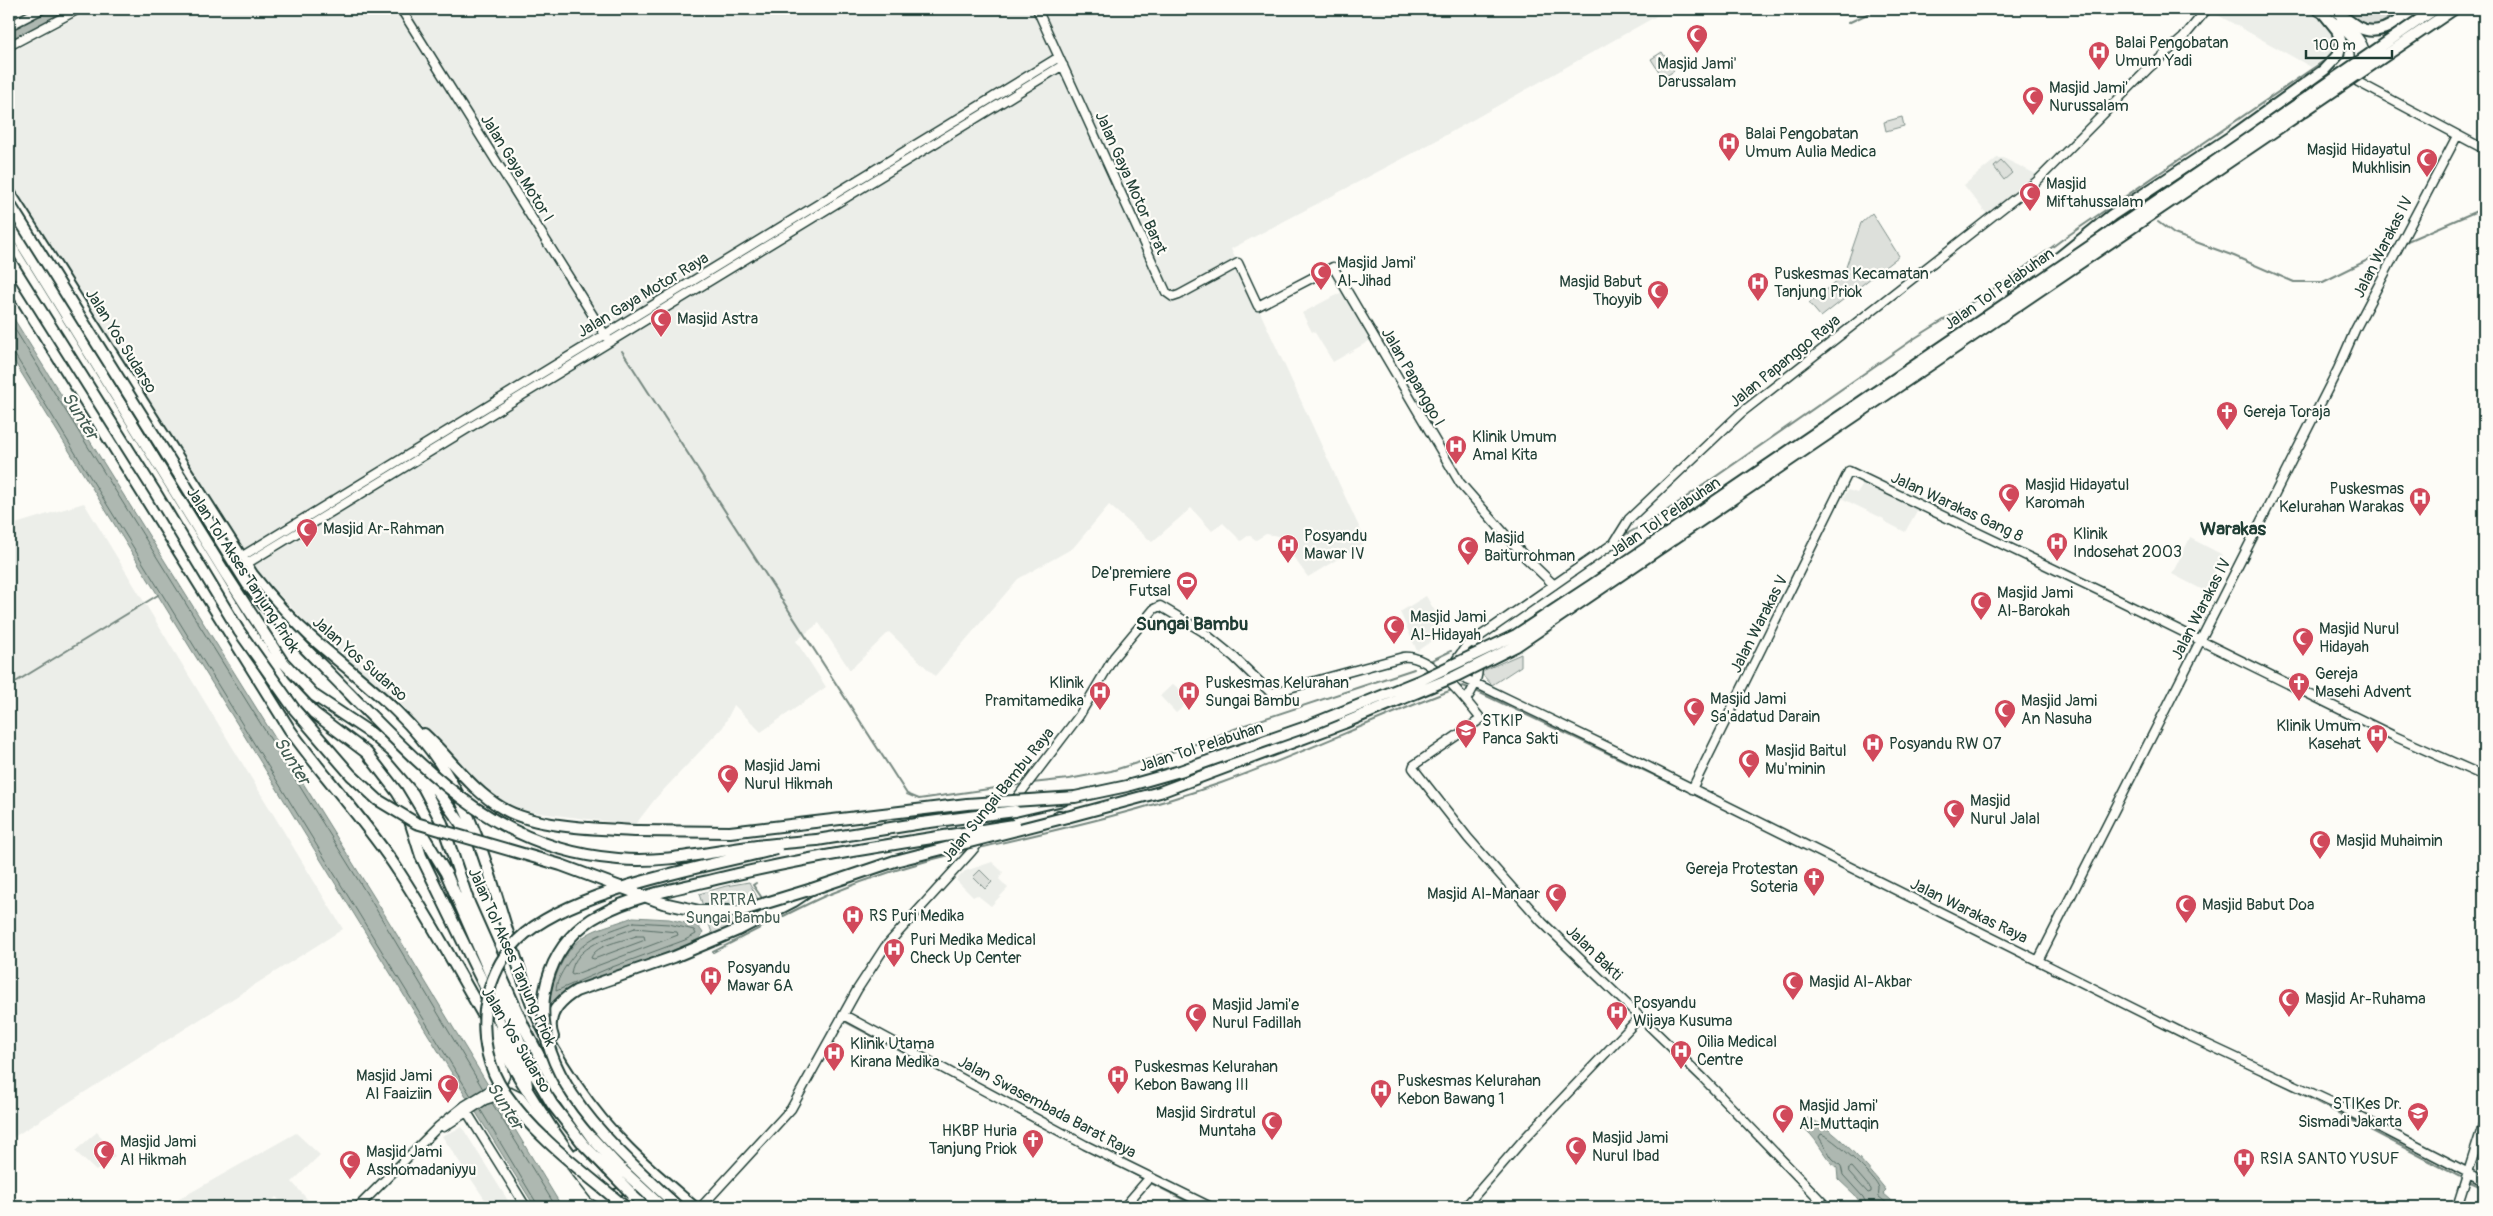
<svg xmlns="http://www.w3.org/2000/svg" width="2493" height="1216" viewBox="0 0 2493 1216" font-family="Pangolin,sans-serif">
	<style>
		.built { fill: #eceee9 }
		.green { fill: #dde0db; stroke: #7e8e88 }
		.water { fill: #aeb8b1; stroke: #75877f }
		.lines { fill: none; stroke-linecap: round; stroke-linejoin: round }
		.shore { stroke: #586e66; stroke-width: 1 }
		.stream { stroke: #75877f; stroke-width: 2 }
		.river { stroke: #aeb8b1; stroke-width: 10 }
		.secondary-casing { stroke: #1f3d34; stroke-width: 11 }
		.highway-casing { stroke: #1f3d34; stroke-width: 14 }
		.secondary { stroke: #fdfcf7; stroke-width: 8 }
		.highway { stroke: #fdfcf7; stroke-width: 10 }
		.highway-bridge-casing { stroke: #1f3d34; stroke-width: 14; stroke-linecap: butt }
		.highway-bridge { stroke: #fdfcf7; stroke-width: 10 }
		.labels { text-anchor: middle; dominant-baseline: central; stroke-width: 4.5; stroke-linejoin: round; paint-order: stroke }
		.poi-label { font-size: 16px; fill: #1f3d34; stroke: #fdfcf7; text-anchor: start }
		.street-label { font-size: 16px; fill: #1f3d34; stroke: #fdfcf7 }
		.park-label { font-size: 16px; fill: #455e55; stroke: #fdfcf7 }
		.water-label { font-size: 18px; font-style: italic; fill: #435c53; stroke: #fdfcf7 }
		.quarter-label { font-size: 19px; font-weight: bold; fill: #1f3d34; stroke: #fdfcf7 }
	</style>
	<rect width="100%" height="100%" fill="#fdfcf7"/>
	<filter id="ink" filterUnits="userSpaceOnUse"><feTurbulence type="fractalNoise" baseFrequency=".02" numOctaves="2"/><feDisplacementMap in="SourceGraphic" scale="10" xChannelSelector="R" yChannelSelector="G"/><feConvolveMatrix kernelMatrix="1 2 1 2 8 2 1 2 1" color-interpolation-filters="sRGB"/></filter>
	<g filter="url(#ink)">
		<path class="built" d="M92,9H1669L1421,149L1231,249L1366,542L1308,577L1278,536L1266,534L1256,540L1249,535L1241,541L1223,523L1212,531L1191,508L1152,542L1109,505L1073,548L1018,579L935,676L889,632L850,670L819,623L796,641L826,687L761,732L734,705L723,727L655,799L635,825L508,809L468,779L465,768L399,706L350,668L243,557L92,323L9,181V53Z
			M2207,9H2314L2352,42L2311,67Z
			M1997,158H2003L2040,176L1989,217L1964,185Z
			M1342,292L1371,340L1333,362L1314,331L1312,332L1302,313Z
			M1864,482L1918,509L1905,532L1884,521V519L1843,499L1848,490L1857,493Z
			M84,503L343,929L9,1140V526Z
			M2190,538L2223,555L2205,591L2172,574Z
			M1426,596L1436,613L1434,616L1445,632L1417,651L1400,612Z
			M1173,684L1191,699L1176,713L1160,696Z
			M992,862L1003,872L999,879L1008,888L991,906L977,895L973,897L956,880L965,871Z
			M462,1127L512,1207H490L442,1136Z
			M97,1132L115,1156L96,1171L75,1151Z
			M296,1133L320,1155L292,1182L314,1207H287L276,1197L266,1207H165Z"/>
		<path class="green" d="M2314,9H2402L2352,42Z
			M1662,52L1674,71L1663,78L1651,59Z
			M1902,117L1904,126L1886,131L1884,122Z
			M2001,161L2012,173L2004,180L1994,167Z
			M1872,213L1899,256L1821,317L1809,303L1843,276L1861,223Z
			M1521,654V666L1492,685L1480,672Z
			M980,870L992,882L985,889L973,877Z
			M749,882L769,920L715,942L699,894L726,886Z"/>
		<path class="water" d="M9,311L374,897L562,1207H535L477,1114L9,353Z
			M633,917L669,919L698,926L703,933L700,938L687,945L572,988L548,1006C554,975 565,943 596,930C608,925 621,922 633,917Z
			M1807,1118C1832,1125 1865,1164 1882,1185L1886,1190L1883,1193L1899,1207H1863L1855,1195L1838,1179L1837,1168C1824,1158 1819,1141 1806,1130Z"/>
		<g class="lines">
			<path class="shore" d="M9,320L370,899L483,1089
				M9,352L15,355L471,1096
				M634,922L669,924L694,930L696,934L685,940L607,969L556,991C556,983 560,976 564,969C586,935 598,936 634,922Z
				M635,928L677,932L678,935L573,975L571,974C574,945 612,937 635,928Z
				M636,936H644L645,940L594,959L591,958C596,944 624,941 636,936Z
				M492,1103L556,1207
				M480,1109L539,1207
				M1849,1168L1852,1167L1871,1189V1192L1868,1193L1849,1172Z
				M1868,1207L1863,1197L1843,1175L1841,1166L1832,1158L1819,1137L1821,1134C1830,1135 1878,1179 1879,1189C1879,1192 1878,1194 1879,1197L1892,1207"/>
			<path class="stream" d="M2387,19L2403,9
				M1848,23L1878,9
				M2158,222L2174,234L2234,256L2294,282H2323L2396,246
				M2405,242L2484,208
				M622,351L907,794L919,799L1024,784
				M1623,536L1659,516L1915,338L2009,279L2063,239L2328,58
				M1428,662L1451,651
				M9,686L158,595
				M1457,688L1463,686L1471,689
				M1476,691L1711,802
				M1032,783L1069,779L1111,771L1185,748L1245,725L1414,669
				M1762,827L1977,934
				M979,848C1061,829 1141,811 1221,783C1299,755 1374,719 1452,690
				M756,883L753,885L764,901
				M713,952C750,934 787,913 825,896C871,877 921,861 970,850
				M842,1020L1001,1104
				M2205,1047L2302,1094L2464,1179
				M1803,1119L1808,1124
				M1116,1164L1145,1180
				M2468,1181L2484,1188
				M1149,1182L1198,1207"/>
			<path class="river" d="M9,36L61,9"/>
			<g class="secondary-casing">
				<path id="secondary" d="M401,9L607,338
					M1037,9L1166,292L1173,297L1179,295L1238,263L1258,306L1333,267L1460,483L1526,558L1554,585
					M2315,9C2328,17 2360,38 2359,56C2358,66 2352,72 2358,82L2484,149
					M2341,19C2350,29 2370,45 2364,61
					M9,26L42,9
					M9,46L79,9
					M241,557L1059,57
					M246,564L1063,65
					M1452,666L1466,646L1614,543L1629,519L1741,413L2036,182L2149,68L2183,38L2207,9
					M1439,673L1448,672L1477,684L1639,762L2185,1034L2331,1102L2484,1181
					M1466,700C1482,678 1478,665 1476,639
					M1692,789L1849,471L2104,593L2394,736L2484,776
					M2038,961L2338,369L2355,330L2457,136
					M844,1015L1085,1145L1211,1207
					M465,1109L526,1207
					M444,1127L485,1100L510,1092L520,1097L555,1144
					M572,1167L594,1195L607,1202
					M358,1207L439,1126L464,1106L502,1083L505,1076L495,1041
					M701,1207L791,1109L857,990L885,947L972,851L1019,795L1079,716L1114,657L1154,609L1160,606L1202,631L1234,657L1271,693L1403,657C1431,654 1465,699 1481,719L1414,765L1413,768L1468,838L1542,922L1703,1078L1827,1207
					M1124,1207L1150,1177
					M1465,1207L1524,1139L1640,1017
					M2457,1207L2484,1122"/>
			</g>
			<g class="highway-casing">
				<path id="highway" d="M2332,9C2341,14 2349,22 2358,27C2380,39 2399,20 2416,9
					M9,192L252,574C270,597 290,619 312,638C358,679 406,711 441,765C489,839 501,929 534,1009C553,1056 592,1113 629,1149C649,1169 672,1188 694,1207
					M9,223L225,573L282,661L315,696L372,734L394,753L423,787L442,823L469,903L524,1027L556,1088L592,1138
					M9,243L243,622L285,682L314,713L367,753L397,792L446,873L533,1072L552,1104L584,1145
					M9,279L290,730C325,779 367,822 399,872C462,968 509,1075 579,1166
					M2015,293L2112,215L2235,134L2324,70L2338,55L2341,43L2337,30L2325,15
					M424,734C450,758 471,790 502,808C535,828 600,829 638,831
					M414,766L438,792L470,836
					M1015,811L1063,800
					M1059,816L1067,817L1160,792L1344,723
					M410,821L421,856L489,995L505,1036L525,1072L527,1086
					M817,840L922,823
					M553,1037C545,1016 559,1001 576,991L674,957L738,930L794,901L812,889L895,861
					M578,1154L600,1179L608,1184C625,1183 630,1169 629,1154
					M593,1184L613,1207
					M632,1194L646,1207
					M623,1207L631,1190L646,1182"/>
			</g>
			<use href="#secondary" class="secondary"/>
			<use href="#highway" class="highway"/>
			<g class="highway-bridge-casing">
				<path id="highway-bridge" d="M9,203L248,585C278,623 314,657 348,692C428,773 497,850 618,859C662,863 705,853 749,847C771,844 794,842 817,840
					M9,260L155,492L239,631L295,710L351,775L378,800L416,823L561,865L663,903L699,911H740L812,889
					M1344,723L1456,676L1516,646L2454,9
					M922,823L1015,811
					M638,831L730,832L967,804L1075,797L1127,786L1180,771L1303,728L1419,681L1516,635L1592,585L2214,162L2435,9
					M895,861L1067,817
					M592,1138L618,1166L662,1207
					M584,1145L632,1194
					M625,1207C584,1172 536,1138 505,1093C488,1069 482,1039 485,1010C489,983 499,959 518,940C568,890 708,866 777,849
					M678,1207C617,1150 516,1066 550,972C559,947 577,926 601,914C637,894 689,886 729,876C823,854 919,840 1014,825"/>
			</g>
			<use href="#highway-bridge" class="highway-bridge"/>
		</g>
	</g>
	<defs>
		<g id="mosque-pin" transform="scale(1.125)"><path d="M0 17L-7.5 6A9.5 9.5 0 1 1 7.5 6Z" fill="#d1495b" stroke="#fdfcf7"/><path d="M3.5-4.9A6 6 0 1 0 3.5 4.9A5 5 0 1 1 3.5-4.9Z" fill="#fff"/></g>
		<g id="hospital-pin" transform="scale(1.125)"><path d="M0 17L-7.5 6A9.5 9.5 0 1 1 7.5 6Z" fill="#d1495b" stroke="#fdfcf7"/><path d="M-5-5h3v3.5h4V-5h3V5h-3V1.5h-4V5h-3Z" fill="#fff"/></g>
		<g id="church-pin" transform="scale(1.125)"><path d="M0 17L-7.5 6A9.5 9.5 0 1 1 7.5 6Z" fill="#d1495b" stroke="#fdfcf7"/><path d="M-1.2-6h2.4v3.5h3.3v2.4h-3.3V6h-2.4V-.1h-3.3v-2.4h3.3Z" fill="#fff"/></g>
		<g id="stadium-pin" transform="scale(1.125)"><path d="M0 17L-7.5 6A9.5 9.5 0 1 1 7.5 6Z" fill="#d1495b" stroke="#fdfcf7"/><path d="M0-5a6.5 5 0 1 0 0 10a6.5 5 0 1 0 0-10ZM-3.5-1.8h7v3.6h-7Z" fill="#fff"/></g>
		<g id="university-pin" transform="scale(1.125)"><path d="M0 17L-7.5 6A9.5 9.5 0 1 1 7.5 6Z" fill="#d1495b" stroke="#fdfcf7"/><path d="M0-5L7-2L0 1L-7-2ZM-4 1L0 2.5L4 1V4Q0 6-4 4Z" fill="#fff"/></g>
	</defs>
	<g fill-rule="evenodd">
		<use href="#mosque-pin" x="1697" y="35"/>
		<use href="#hospital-pin" x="2099" y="52"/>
		<use href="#mosque-pin" x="2033" y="97"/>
		<use href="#hospital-pin" x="1729" y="143"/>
		<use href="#mosque-pin" x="2427" y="159"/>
		<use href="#mosque-pin" x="2030" y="193"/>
		<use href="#mosque-pin" x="1321" y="272"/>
		<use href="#hospital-pin" x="1758" y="283"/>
		<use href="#mosque-pin" x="1658" y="291"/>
		<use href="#mosque-pin" x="661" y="319"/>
		<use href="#church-pin" x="2227" y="412"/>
		<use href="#hospital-pin" x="1456" y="446"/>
		<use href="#mosque-pin" x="2009" y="494"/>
		<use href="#hospital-pin" x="2420" y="498"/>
		<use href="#mosque-pin" x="307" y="529"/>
		<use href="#hospital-pin" x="2057" y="543"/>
		<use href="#hospital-pin" x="1288" y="545"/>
		<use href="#mosque-pin" x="1468" y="547"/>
		<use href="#stadium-pin" x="1187" y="582"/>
		<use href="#mosque-pin" x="1981" y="602"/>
		<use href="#mosque-pin" x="1394" y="626"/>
		<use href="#mosque-pin" x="2303" y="638"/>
		<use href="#church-pin" x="2299" y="683"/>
		<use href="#hospital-pin" x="1100" y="692"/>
		<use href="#hospital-pin" x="1189" y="692"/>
		<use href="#mosque-pin" x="1694" y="708"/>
		<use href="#mosque-pin" x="2005" y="710"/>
		<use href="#university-pin" x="1466" y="730"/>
		<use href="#hospital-pin" x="2377" y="735"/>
		<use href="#hospital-pin" x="1873" y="744"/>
		<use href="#mosque-pin" x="1749" y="760"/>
		<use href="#mosque-pin" x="728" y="775"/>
		<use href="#mosque-pin" x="1954" y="810"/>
		<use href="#mosque-pin" x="2320" y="841"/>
		<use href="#church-pin" x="1814" y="878"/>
		<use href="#mosque-pin" x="1556" y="894"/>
		<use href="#mosque-pin" x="2186" y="905"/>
		<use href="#hospital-pin" x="853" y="916"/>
		<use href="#hospital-pin" x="894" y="949"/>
		<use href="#hospital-pin" x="711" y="977"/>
		<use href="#mosque-pin" x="1793" y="982"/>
		<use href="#mosque-pin" x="2289" y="999"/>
		<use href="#hospital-pin" x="1617" y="1012"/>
		<use href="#mosque-pin" x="1196" y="1014"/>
		<use href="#hospital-pin" x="1681" y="1051"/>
		<use href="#hospital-pin" x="834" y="1053"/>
		<use href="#hospital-pin" x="1118" y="1076"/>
		<use href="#mosque-pin" x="448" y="1085"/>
		<use href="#hospital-pin" x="1381" y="1090"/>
		<use href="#university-pin" x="2418" y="1113"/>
		<use href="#mosque-pin" x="1783" y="1115"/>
		<use href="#mosque-pin" x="1272" y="1122"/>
		<use href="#church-pin" x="1033" y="1140"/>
		<use href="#mosque-pin" x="1576" y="1147"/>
		<use href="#mosque-pin" x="104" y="1151"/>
		<use href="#hospital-pin" x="2244" y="1159"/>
		<use href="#mosque-pin" x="350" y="1161"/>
	</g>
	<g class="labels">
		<g class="poi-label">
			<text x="2115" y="43">Balai Pengobatan<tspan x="2115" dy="18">Umum Yadi</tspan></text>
			<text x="1697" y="64" text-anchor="middle">Masjid Jami'<tspan x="1697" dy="18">Darussalam</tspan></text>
			<text x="2049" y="88">Masjid Jami'<tspan x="2049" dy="18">Nurussalam</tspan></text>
			<text x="1745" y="134">Balai Pengobatan<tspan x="1745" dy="18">Umum Aulia Medica</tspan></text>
			<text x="2411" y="150" text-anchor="end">Masjid Hidayatul<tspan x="2411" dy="18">Mukhlisin</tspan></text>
			<text x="2046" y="184">Masjid<tspan x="2046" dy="18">Miftahussalam</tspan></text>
			<text x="1337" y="263">Masjid Jami'<tspan x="1337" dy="18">Al-Jihad</tspan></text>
			<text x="1774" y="274">Puskesmas Kecamatan<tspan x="1774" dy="18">Tanjung Priok</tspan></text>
			<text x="1642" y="282" text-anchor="end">Masjid Babut<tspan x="1642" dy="18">Thoyyib</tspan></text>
			<text x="677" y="319">Masjid Astra</text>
			<text x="2243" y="412">Gereja Toraja</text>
			<text x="1472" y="437">Klinik Umum<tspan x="1472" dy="18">Amal Kita</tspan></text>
			<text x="2025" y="485">Masjid Hidayatul<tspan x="2025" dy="18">Karomah</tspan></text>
			<text x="2404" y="489" text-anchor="end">Puskesmas<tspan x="2404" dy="18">Kelurahan Warakas</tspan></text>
			<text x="323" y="529">Masjid Ar-Rahman</text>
			<text x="2073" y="534">Klinik<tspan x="2073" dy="18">Indosehat 2003</tspan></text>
			<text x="1304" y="536">Posyandu<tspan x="1304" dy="18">Mawar IV</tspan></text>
			<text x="1484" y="538">Masjid<tspan x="1484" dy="18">Baiturrohman</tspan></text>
			<text x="1171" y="573" text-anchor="end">De'premiere<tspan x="1171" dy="18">Futsal</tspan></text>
			<text x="1997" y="593">Masjid Jami<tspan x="1997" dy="18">Al-Barokah</tspan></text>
			<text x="1410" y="617">Masjid Jami<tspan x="1410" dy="18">Al-Hidayah</tspan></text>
			<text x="2319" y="629">Masjid Nurul<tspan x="2319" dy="18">Hidayah</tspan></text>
			<text x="2315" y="674">Gereja<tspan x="2315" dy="18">Masehi Advent</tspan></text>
			<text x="1084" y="683" text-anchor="end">Klinik<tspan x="1084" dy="18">Pramitamedika</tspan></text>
			<text x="1205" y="683">Puskesmas Kelurahan<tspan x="1205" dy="18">Sungai Bambu</tspan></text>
			<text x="1710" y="699">Masjid Jami<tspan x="1710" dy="18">Sa'adatud Darain</tspan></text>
			<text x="2021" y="701">Masjid Jami<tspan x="2021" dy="18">An Nasuha</tspan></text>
			<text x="1482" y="721">STKIP<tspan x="1482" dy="18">Panca Sakti</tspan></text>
			<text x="2361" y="726" text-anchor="end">Klinik Umum<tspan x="2361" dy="18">Kasehat</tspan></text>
			<text x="1889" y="744">Posyandu RW 07</text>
			<text x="1765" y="751">Masjid Baitul<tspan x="1765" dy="18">Mu'minin</tspan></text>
			<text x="744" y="766">Masjid Jami<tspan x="744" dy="18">Nurul Hikmah</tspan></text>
			<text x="1970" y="801">Masjid<tspan x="1970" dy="18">Nurul Jalal</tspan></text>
			<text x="2336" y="841">Masjid Muhaimin</text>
			<text x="1798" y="869" text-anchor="end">Gereja Protestan<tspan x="1798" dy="18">Soteria</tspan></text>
			<text x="1540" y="894" text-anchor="end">Masjid Al-Manaar</text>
			<text x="2202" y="905">Masjid Babut Doa</text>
			<text x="869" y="916">RS Puri Medika</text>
			<text x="910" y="940">Puri Medika Medical<tspan x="910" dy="18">Check Up Center</tspan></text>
			<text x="727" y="968">Posyandu<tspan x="727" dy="18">Mawar 6A</tspan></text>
			<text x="1809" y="982">Masjid Al-Akbar</text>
			<text x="2305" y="999">Masjid Ar-Ruhama</text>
			<text x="1633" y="1003">Posyandu<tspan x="1633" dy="18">Wijaya Kusuma</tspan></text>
			<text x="1212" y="1005">Masjid Jami'e<tspan x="1212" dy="18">Nurul Fadillah</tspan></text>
			<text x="1697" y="1042">Oilia Medical<tspan x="1697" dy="18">Centre</tspan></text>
			<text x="850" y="1044">Klinik Utama<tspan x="850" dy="18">Kirana Medika</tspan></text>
			<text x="1134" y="1067">Puskesmas Kelurahan<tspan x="1134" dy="18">Kebon Bawang III</tspan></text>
			<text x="432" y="1076" text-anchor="end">Masjid Jami<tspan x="432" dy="18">Al Faaiziin</tspan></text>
			<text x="1397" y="1081">Puskesmas Kelurahan<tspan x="1397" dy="18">Kebon Bawang 1</tspan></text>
			<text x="2402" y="1104" text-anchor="end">STIKes Dr.<tspan x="2402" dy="18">Sismadi Jakarta</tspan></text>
			<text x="1799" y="1106">Masjid Jami'<tspan x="1799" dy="18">Al-Muttaqin</tspan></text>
			<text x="1256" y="1113" text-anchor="end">Masjid Sirdratul<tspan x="1256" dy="18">Muntaha</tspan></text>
			<text x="1017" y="1131" text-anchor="end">HKBP Huria<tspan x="1017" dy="18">Tanjung Priok</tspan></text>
			<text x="1592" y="1138">Masjid Jami<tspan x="1592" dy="18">Nurul Ibad</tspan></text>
			<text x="120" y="1142">Masjid Jami<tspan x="120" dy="18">Al Hikmah</tspan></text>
			<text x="366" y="1152">Masjid Jami<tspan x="366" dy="18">Asshomadaniyyu</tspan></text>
			<text x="2260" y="1159">RSIA SANTO YUSUF</text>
		</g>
		<g class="street-label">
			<text transform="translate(517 168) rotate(58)">Jalan Gaya Motor I</text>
			<text transform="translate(1131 183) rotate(66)">Jalan Gaya Motor Barat</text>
			<text transform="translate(2383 247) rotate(-63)">Jalan Warakas IV</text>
			<text transform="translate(1999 289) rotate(-35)">Jalan Tol Pelabuhan</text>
			<text transform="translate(643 295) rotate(-31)">Jalan Gaya Motor Raya</text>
			<text transform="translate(121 341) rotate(58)">Jalan Yos Sudarso</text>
			<text transform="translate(1785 361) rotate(-39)">Jalan Papanggo Raya</text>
			<text transform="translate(1413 377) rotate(60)">Jalan Papanggo I</text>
			<text transform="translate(1957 507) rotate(25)">Jalan Warakas Gang 8</text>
			<text transform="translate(1665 517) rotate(-34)">Jalan Tol Pelabuhan</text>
			<text transform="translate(243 570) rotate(57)">Jalan Tol Akses Tanjung Priok</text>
			<text transform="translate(2201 609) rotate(-63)">Jalan Warakas IV</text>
			<text transform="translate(1759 624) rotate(-63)">Jalan Warakas V</text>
			<text transform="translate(360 659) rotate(41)">Jalan Yos Sudarso</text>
			<text transform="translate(1201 747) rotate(-18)">Jalan Tol Pelabuhan</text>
			<text transform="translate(998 795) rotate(-51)">Jalan Sungai Bambu Raya</text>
			<text transform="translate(1969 911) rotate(26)">Jalan Warakas Raya</text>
			<text transform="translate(1594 953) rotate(44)">Jalan Bakti</text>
			<text transform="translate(512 957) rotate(66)">Jalan Tol Akses Tanjung Priok</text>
			<text transform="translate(516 1040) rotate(59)">Jalan Yos Sudarso</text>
			<text transform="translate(1047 1107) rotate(28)">Jalan Swasembada Barat Raya</text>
		</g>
		<g class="park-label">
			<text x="733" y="900">RPTRA<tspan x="733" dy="18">Sungai Bambu</tspan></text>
		</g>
		<g class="water-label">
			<text transform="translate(80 416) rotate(58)">Sunter</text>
			<text transform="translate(292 761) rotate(58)">Sunter</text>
			<text transform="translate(505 1106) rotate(58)">Sunter</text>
		</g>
		<g class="quarter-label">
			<text x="2233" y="529">Warakas</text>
			<text x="1192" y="624">Sungai Bambu</text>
		</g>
	</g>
	<rect width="2493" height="1216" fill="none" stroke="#fdfcf7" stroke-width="30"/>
	<rect x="15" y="15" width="2463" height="1186" fill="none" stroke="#1f3d34" stroke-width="2" filter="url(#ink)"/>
	<path d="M2306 50v8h86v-8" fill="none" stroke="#1f3d34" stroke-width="2.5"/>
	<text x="2313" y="50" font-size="15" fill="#1f3d34" stroke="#fdfcf7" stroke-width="4" paint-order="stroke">100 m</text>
</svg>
